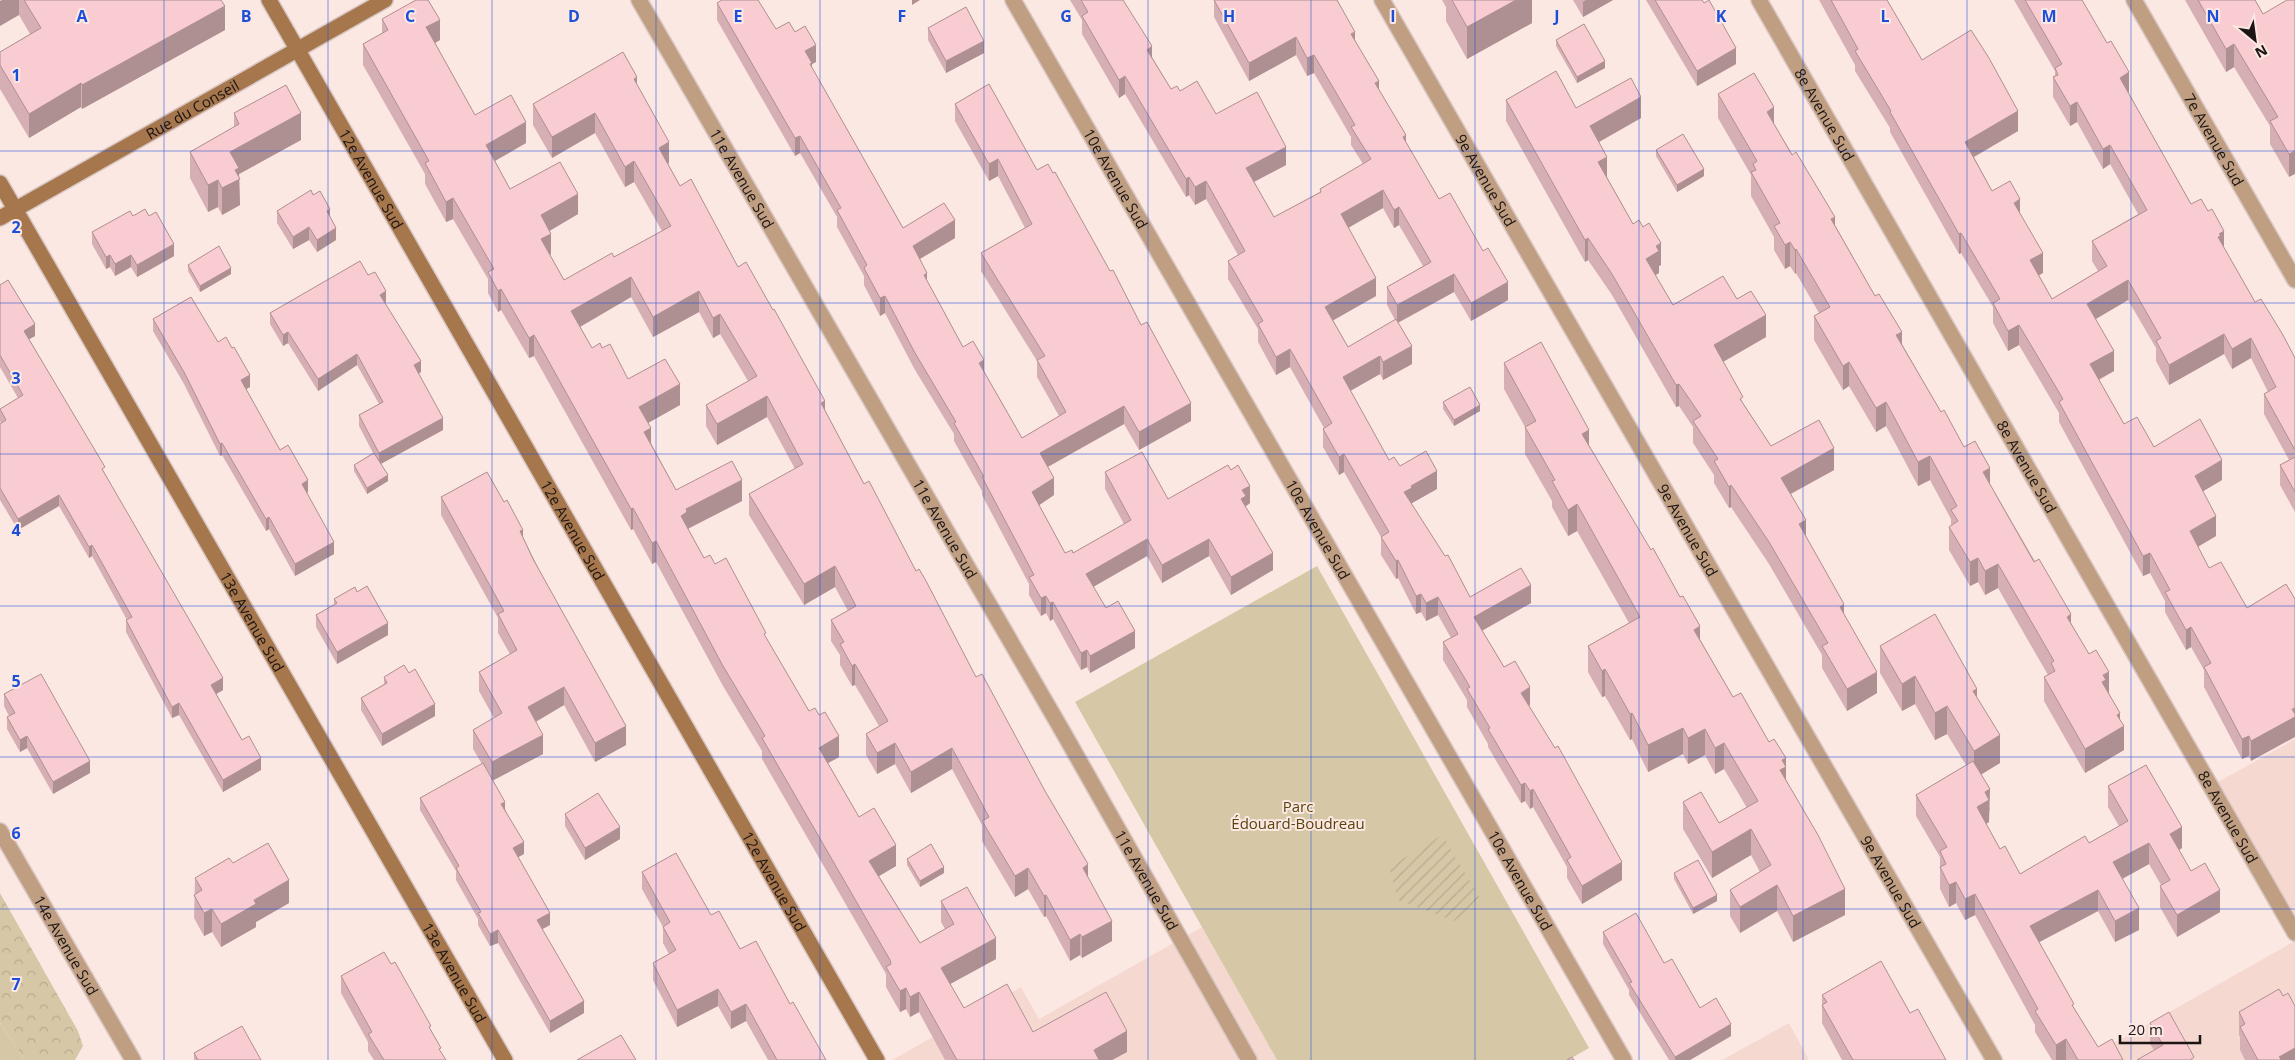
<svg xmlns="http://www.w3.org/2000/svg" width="2295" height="1060" viewBox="0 0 2295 1060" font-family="'Open Sans',sans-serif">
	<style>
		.built { fill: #f5d9d1 }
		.green { fill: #d6c8a7 }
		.forest { fill: url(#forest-crowns) }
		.garden { fill: url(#garden-furrows) }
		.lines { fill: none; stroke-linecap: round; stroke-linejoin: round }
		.street-casing { stroke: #d8c6c2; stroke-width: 18 }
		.secondary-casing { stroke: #d8c6c2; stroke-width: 18 }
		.street { stroke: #bf9e82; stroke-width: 15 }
		.secondary { stroke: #a6764c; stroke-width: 15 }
		.wall { fill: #d5afb4; fill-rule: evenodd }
		.shaded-wall { fill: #ae8f92 }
		.building { fill: #f8ccd1; stroke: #ae8f92 }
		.grid { fill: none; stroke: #1d4ed8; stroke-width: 1; stroke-opacity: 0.55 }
		.labels { text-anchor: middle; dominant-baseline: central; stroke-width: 4; stroke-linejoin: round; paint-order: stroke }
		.street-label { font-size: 15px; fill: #1c1514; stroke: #fce8e3 }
		.park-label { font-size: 15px; fill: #58430c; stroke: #fce8e3 }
		.grid-label { font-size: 16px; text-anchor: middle; font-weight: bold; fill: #1d4ed8; stroke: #fce8e3; stroke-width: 4; stroke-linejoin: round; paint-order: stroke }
	</style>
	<defs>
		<pattern id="forest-crowns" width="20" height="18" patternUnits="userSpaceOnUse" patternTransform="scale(1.25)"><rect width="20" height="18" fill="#d6c8a7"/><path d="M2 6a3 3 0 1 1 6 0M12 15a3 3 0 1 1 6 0" fill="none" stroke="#b7ab8f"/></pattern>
		<pattern id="garden-furrows" width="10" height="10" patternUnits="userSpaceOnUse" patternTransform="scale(1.25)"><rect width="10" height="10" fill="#d6c8a7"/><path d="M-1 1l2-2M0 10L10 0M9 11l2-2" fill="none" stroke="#b7ab8f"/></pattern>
	</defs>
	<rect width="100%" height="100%" fill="#fce8e3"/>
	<path class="built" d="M2295,739V933L2211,786Z
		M1202,927L1277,1060H892L1021,987L1039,1019Z
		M2295,941V1060H2084Z
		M1789,1023L1809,1060H1722Z"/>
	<path class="green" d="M1317,566L1589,1048L1568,1060H1277L1075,702Z
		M0,1023L25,1060H0Z"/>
	<path class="forest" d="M0,893L78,1031L83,1046L75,1060H25L0,1023Z"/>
	<path class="garden" d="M1442,835L1483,903L1454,921L1398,900L1389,867Z"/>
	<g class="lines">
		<g class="street-casing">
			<g id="street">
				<path id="s1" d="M639,0L1063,732L1249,1060"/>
				<path id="s2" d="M1013,0L1624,1060"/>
				<path id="s3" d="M1382,0L1994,1060"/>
				<path id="s4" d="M1759,0L2295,933"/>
				<path id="s5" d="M2134,0L2295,280"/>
				<path id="s6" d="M0,831L133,1060"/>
			</g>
		</g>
		<g class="secondary-casing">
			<g id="secondary">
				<path id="s7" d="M269,0L877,1060"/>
				<path id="s8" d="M0,183L505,1060"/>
				<path id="s9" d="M0,218L385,0"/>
			</g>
		</g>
		<use href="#street" class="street"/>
		<use href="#secondary" class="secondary"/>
	</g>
	<path class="wall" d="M0,0H221L225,30L82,109L81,107L29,138L0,89V52L30,34L19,15Z
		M1070,0H1123L1152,57L1171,89L1180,91L1216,114L1286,165L1254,182L1274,217L1320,192V189L1363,164L1351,145V137L1314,73L1307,76L1296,55L1249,81L1214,17V0H1337L1355,40L1379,90L1406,143L1439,199L1508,300L1471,321L1454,292L1398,323L1412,364L1383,380L1380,374L1350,391L1389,460L1437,489L1412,503V505L1470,597L1531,603L1482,631L1504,667L1530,705H1529L1622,880L1582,904L1567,878V867L1533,807L1530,809L1525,801L1521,803L1488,747V744L1467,707V700L1443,660V642L1451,638L1438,615L1426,621L1421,612L1416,614L1398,578L1396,579L1381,555V537L1344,472L1339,475L1323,447V429L1324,428L1290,367L1276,375L1258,342V329L1228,279V261L1238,255L1206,199L1195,205L1189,195L1186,197L1125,94L1119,98L1082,34V20ZM1383,208L1394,228L1399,225L1423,266L1387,287V305L1395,320L1348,347L1333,320L1376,296L1348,227Z
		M1442,0H1532V23L1467,59L1446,21V7Z
		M1573,0H1613L1583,17Z
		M1646,0H1702L1736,64L1697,86Z
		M1819,0H1887L1922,60L2018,131L1974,157L1992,191L2020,214L2043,273L2039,275L2052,299L2098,271L2092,261V241L2138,214L2110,164L2103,169L2077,122L2070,126L2053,97V77L2055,76V71L2014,0H2082L2129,92L2128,93L2191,204L2224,248L2255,302L2295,358V512L2280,485V465L2289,460L2264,414V394L2268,392L2251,358L2232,369L2224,354L2169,385L2156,361V348L2128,300L2096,319L2114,371L2099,380L2124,424L2154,447L2222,480L2203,491L2216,536L2198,547L2209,568L2247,608L2286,584L2251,761L2249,756L2242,759L2204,687V670L2191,647L2186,650L2165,612V601L2150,573L2143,576L2059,422V413L2019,345L2008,351L1993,323V307L1961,253L1959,254L1890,132V128L1855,71V65Z
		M2185,0H2255L2263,14L2295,0L2289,177L2270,144V126L2234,67L2226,72Z
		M717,3L776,29L795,32L816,62L812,64V69L903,228L955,238L920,259L927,281L963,347L984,372L1022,438L1059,416L1037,377V361L981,271V253L1025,228L998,176L989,181L955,121V104L1037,170L1191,421L1139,450L1124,424L1048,467L1054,495L1039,505L1065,553H1073L1124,524L1105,489V472L1168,499L1250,503L1246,506V508L1273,570L1231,595L1209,556L1162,583L1147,556L1093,587L1106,608L1135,648L1090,673L1087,667L1081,670L1053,619L1050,621L1046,613L1041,616L1029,595V584L982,495V491L954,441V434L915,370L885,313L880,316L864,285V276L837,227V217L800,153L795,156L717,20Z
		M382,19L440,40L435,43L475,115L526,143L495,161L510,189L578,214L549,231L551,254L550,255L564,280L614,257L662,231L634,182L625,187L595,133L552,158L533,125V104L637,85L669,163L668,164L680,186L738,267L825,411L864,484L916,571L1088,878L1112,941L1082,958L1080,955L1070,961L1046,916L1044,917L1028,889L1015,897L982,841V825L952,769L911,793L895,764L877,774L866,755V734L879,726L855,685L852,686L840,665V655L831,641V620L848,611L835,587L804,605L749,515V494L795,469L767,417L717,445L706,426V405L748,381L720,334L713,338L699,312L653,337L631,297L580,327L592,348H602L628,379L680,405L648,423L651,443L676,490L742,501L688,529L704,558L715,564L766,638L809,711L839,757L828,763L859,817L896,866L879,876L920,943L945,929L941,922V901L996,959L950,984L964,1008L1033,1032L1127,1052L1112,1060H945L919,1012L910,1017L906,1009L900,1012L886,987V974L762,759V751L723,686L656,562L652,564L633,529L631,530L534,356L529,358L501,310L498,312L488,293V279L453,219L446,222L425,184V174L363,65V44L382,33Z
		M928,28L984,53L946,73L928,40Z
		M1556,40L1605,68L1577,83L1556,46Z
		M1718,94L1774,124L1835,225L1902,344L1941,412L1964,447L1990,484L2071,623L2109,693L2120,720L2124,750L2085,773L2044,701V677L2048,675L1998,588L1985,595L1978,582L1970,586L1949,550V527L1951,526V519L1930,480L1918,486L1886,426L1876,432L1849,386L1843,390L1814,340V316L1819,313L1796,273L1795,274L1790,266L1785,269L1774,250V237L1751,196V175L1718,118Z
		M1506,100L1576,108L1641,118L1599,142L1607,177L1633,224L1661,265L1659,266V273L1655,275L1673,305L1737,299L1766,337L1723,362L1743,403L1771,446L1834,470L1791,494L1806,536L1844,615L1877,693L1847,711L1822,668V655L1769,564L1731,507L1729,508L1714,483V475L1693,443V427L1679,406L1676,407L1612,295L1588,260L1585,262L1506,121Z
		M234,113L301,140L239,174L240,205L222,215L218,207L208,212L190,178V152L234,127Z
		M1656,150L1704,176L1677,192L1656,156Z
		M313,195L330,218L336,240L317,252L309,240L293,249L277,223V211Z
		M133,216L174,256L137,277L131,267L115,276L110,267L106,269L92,244V232Z
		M188,265L231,274L200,292L188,271Z
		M368,275L386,302L385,303L421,372L419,373L443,430L380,464L388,481L367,494L354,471V465L373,453L359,426V415L379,404L357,365L318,391L288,343L283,346L270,324V313Z
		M0,285L35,336L29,339L105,474L223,690L216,694L242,740L261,770L223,792L179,715L172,718L126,632V620H127L92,556L89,558L59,506L18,530L0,500V424L1,423L0,421V409L18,398L0,367Z
		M153,319L218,342L250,387L246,389L280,450L308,492L307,493L334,554L295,576L269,529L266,531L222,455L220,456L184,384L153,331Z
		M1504,363L1589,445L1733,697L1769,742L1786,758V779L1845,915L1793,942L1777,911L1740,933L1730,916V890L1760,872L1751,855L1712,878L1683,829V802L1719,823L1747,808L1724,769L1715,774L1705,755L1688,764L1683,754L1648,772L1632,739L1630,740L1605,696L1602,697L1588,672V646L1629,623L1577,531L1568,536L1552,507V501L1525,454V427L1504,389Z
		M1443,402L1480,411L1454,426L1443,409Z
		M441,497L523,537L626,745L595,762L564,705L536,722L543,754L493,780L524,854L518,857L550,925L542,929L584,1013L550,1033L498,943L490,946L478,925V919L456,880V871L420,810V798L482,764L473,749V730L494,718L479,691V672L510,654L498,633V618L441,515Z
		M357,592L388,635L337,664L316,627V615L334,605V599Z
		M1880,646L1977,698L2000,763L1981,774L1990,810L1989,811V822L1986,824L2000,849L2020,874L2089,843L2119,826L2108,807V786L2182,848L2179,850L2191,871L2220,912L2177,937L2160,907V886L2161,885L2149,864L2122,879L2139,930L2115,942L2098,911L2039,942L2074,1008L2098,1047L2123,1060H2052L2035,1032V1025L1975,915L1965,920L1956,903L1949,907L1940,889V857L1916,816V795L1966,765L1947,734L1935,740L1915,704L1902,711L1880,673Z
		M384,677L435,716L382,746L361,710V698L384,684Z
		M4,694L90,773L53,794L27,748L20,752L7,729V717L9,716L4,706Z
		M565,814L620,839L585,860L565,826Z
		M907,859L944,873L920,887L907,865Z
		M233,863L289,903L256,922V927L221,947L212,932L204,936L194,918L195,878Z
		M642,872L711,915L790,1004L826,1060H768L746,1021L731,1029L718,1006L677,1027L653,980V963L669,954L663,943V927L642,889Z
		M1674,873L1717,901L1693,914L1674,879Z
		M1603,932L1664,963L1700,1008L1731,1036L1690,1060H1669L1629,995V990L1603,944Z
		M341,976L431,1030L441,1053L446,1060H374L368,1051V1042L341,993Z
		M1822,995L1910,1013L1946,1060H1842L1822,1023Z
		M2283,996L2295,1060H2245L2240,1050V1037L2239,1035V1012Z
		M2150,1023L2194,1060L2154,1050L2150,1044Z
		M194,1053L261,1060H194Z"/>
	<path class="shaded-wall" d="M3,0H19V15L0,26V1Z
		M912,0H920L912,5Z
		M1516,0H1532V23L1467,59V27Z
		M1586,0H1613L1583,17V2Z
		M225,6V30L82,109V85Z
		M440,20V40L426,48V27Z
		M1355,32V50L1351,34Z
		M1296,37V55L1249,81V63Z
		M984,41V53L946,73V61Z
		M2234,44V67L2226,72V49Z
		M816,45V62L812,64V80L805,51Z
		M1152,46V64L1147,50Z
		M1736,48V64L1697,86V71Z
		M1314,55V73L1307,76V58Z
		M1605,61V68L1577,83V77Z
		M2129,72V92L2120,98V78Z
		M1125,76V94L1119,98V80Z
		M637,77V98L634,79Z
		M1379,81V99L1375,83Z
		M81,83V107L29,138V114Z
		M1641,97V118L1590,147V126Z
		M2077,102V122L2070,126V106Z
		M1774,107V131L1767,112Z
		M2018,111V131L1965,162V142Z
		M301,113V140L239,174L240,205L222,215V188L230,152Z
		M595,113V133L552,158V137Z
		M526,122V143L486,166V145Z
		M1406,135V153L1403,137Z
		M800,136V153L795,156V138Z
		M669,142V163L659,169V148Z
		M2110,145V164L2103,169V149Z
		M1286,147V165L1246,186V168Z
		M2295,151V174L2289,177V154Z
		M1607,157V179L1598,162Z
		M998,159V176L989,181V164Z
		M634,161V182L625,187V167Z
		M1704,169V176L1677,192V185Z
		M1189,177V195L1186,197V179Z
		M218,180V207L208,212V185Z
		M1206,181V199L1195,205V187Z
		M1383,190V208L1341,232V214Z
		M578,194V214L541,236V215Z
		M453,198V219L446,222V202Z
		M2020,199V219L2014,203Z
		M1399,207V225L1394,228V210Z
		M330,209V221L327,211Z
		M1835,217V241L1831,219Z
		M955,220V238L913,263V246Z
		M309,227V240L293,249V237Z
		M336,228V240L317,252V240Z
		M2224,231V251L2218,237L2219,234Z
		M1961,233V253L1959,254V234Z
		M551,234V254L541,260V239Z
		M1588,238V260L1585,262V240Z
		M1790,242V266L1785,269V245Z
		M1661,243V265L1659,266V273L1646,281V259L1656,246Z
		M174,244V256L137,277V265Z
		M1796,249V273L1795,274V250Z
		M2043,253V273L2030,280V260Z
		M110,255V267L106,269V257Z
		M131,255V267L115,276V264Z
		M231,268V274L200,292V286Z
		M927,273V290L924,275Z
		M1454,274V292L1397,323V305Z
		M631,277V297L571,332V311Z
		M1376,278V296L1325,325V307Z
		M2128,280V300L2087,324V304Z
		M1508,282V300L1471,321V303Z
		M501,289V310L498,312V291Z
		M386,291V302L380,306V295Z
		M699,291V312L653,337V317Z
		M885,296V313L880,316V298Z
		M720,314V334L713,338V318Z
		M1766,315V337L1714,367V345Z
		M35,324V336L24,342V331Z
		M2019,325V345L2008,351V331Z
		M288,332V343L283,346V335Z
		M1902,332V356L1896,335Z
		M2224,334V354L2169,385V365Z
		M534,335V356L529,358V338Z
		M2251,338V358L2232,369V349Z
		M1412,346V364L1383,380V362Z
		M1290,349V367L1276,375V357Z
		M2114,351V371L2090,384V364Z
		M357,354V365L318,391V379Z
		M1380,356V374L1343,395V377Z
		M984,360V377L979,363Z
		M421,361V372L414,376V365Z
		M1849,362V386L1843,390V366Z
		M250,375V387L241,392V380Z
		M680,384V405L639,428V407Z
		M1679,384V406L1676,407V385Z
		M767,396V417L717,445V424Z
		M825,401V421L821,403Z
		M1886,402V426L1876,432V408Z
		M1191,403V421L1139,450V432Z
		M1480,405V411L1454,426V420Z
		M1124,406V424L1040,471V453Z
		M443,418V430L379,465V453Z
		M651,428V449L644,432Z
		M1589,430V456L1582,434Z
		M222,443V455L220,456V444Z
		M1834,448V470L1781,499V478Z
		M1344,454V472L1339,475V457Z
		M1930,456V480L1918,486V462Z
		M2222,460V480L2195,496V476Z
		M1990,468V492L1983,472Z
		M1437,471V489L1412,503V506L1404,492L1411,486Z
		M388,475V481L367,494V488Z
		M1054,478V495L1032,510V492Z
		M308,480V492L302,496V484Z
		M742,480V501L687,529L681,516L686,509Z
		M1731,485V507L1729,508V487Z
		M1250,486V503L1246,506V514L1241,499L1242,490Z
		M59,495V506L18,530V519Z
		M1577,504V531L1568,536V510Z
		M633,508V529L631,530V509Z
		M2216,516V536L2190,551V531Z
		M269,517V529L266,531V519Z
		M1806,520V541L1799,524Z
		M523,530V548L520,531Z
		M1147,539V556L1086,591V574Z
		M1209,539V556L1162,583V565Z
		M656,541V562L652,564V543Z
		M334,542V554L295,576V564Z
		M92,545V556L89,558V547Z
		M1273,553V570L1231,595V577Z
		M2150,553V573L2143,576V556Z
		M1978,558V582L1970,586V562Z
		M1398,560V578L1396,579V561Z
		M1998,564V588L1985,595V571Z
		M835,566V587L804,605V584Z
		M1531,585V603L1474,635V617Z
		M1421,594V612L1416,614V596Z
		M1046,596V613L1041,616V598Z
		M1438,597V615L1426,621V603Z
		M1053,602V619L1050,621V603Z
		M1844,604V625L1840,607Z
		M2071,614V638L2067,617Z
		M388,623V635L337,664V652Z
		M1700,626V653L1694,630Z
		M2191,627V647L2186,650V630Z
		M1135,631V648L1090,673V656Z
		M1087,650V667L1081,670V653Z
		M855,664V685L852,686V666Z
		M1605,669V696L1602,697V671Z
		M1877,672V693L1847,711V689Z
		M2109,672V696L2102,682L2103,675Z
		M1915,676V704L1902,711V684Z
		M223,678V690L211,697V685Z
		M564,687V705L528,726V707Z
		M1530,687V705L1521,711V693Z
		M1977,689V716L1973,691Z
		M179,703V715L172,718V707Z
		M435,704V716L382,746V734Z
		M1947,706V734L1935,740V713Z
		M2295,708V737L2251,761V741Z
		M1632,713V739L1630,740V714Z
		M2120,713V729L2124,726V750L2085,773V749L2117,715Z
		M626,726V745L595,762V743Z
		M1683,728V754L1648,772V745Z
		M1705,729V755L1688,764V738Z
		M543,735V754L492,781V762Z
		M2000,735V763L1974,779V751Z
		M27,736V748L20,752V740Z
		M839,736V757L819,768V748Z
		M2249,736V756L2242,759V739Z
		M895,743V764L877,774V753Z
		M1724,743V769L1715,774V748Z
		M952,748V769L911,793V772Z
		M261,758V770L223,792V780Z
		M1786,758V793L1780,770L1782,760Z
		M90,761V773L53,794V782Z
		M1525,783V801L1521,803V785Z
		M1533,789V807L1530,809V791Z
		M1990,789L1989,822L1977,829V807L1985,792Z
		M505,802V814L501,804Z
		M620,827V839L585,860V848Z
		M2182,827V848L2170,855V834Z
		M1751,829V855L1712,878V852Z
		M524,842V854L513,860V848Z
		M2149,843V864L2113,884V862Z
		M896,845V866L869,882V861Z
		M1622,862V880L1582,904V886Z
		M1088,864V885L1083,868Z
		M944,867V873L920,887V881Z
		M1028,868V889L1015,897V876Z
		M289,880V903L256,922V927L221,947V924L254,900Z
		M1956,882V903L1949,907V885Z
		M1777,885V911L1740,933V907Z
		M1845,889V915L1793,942V916Z
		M2098,890V911L2030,947V926Z
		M2220,890V912L2177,937V915Z
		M1975,894V915L1965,920V899Z
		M1046,895V916L1044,917V896Z
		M1717,895V901L1693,914V908Z
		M2139,908V930L2115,942V921Z
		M212,909V932L204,936V913Z
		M550,913V925L537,932V920Z
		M1112,921V941L1082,958V937Z
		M498,930V943L490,946V934Z
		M1080,934V955L1070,961V940Z
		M996,938V959L941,989V968Z
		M906,988V1009L900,1012V991Z
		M718,989V1006L677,1027V1010Z
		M919,992V1012L910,1017V997Z
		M584,1001V1013L550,1033V1021Z
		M746,1004V1021L731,1029V1012Z
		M1731,1024V1036L1690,1060H1675V1057Z
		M1127,1031V1052L1112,1060H1094V1050Z
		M2066,1039V1060H2056V1045Z
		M2295,1048V1060H2279V1057Z"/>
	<path class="building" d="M24,0H221L225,6L82,85L81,83L29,114L0,65V52L41,28Z
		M416,0H428L440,20L426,27L475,115L511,95L526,122L486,145L510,189L560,162L578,194L541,215L551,234L541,239L564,280L612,253L614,257L671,226L634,161L625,167L595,113L552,137L533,104L623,52L637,77L634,79L669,142L659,148L680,186L691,179L738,267L746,262L773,310L774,309L825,401L821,403L864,484L869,481L916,571L919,569L925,579L976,677L982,674L1045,791L1088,864L1083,868L1112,921L1082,937L1080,934L1070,940L1046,895L1044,896L1028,868L1015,876L982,821L989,817L952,748L911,772L895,743L877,753L866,734L888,721L855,664L852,666L840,644L844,642L831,620L856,606L835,566L804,584L749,494L803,464L767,396L717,424L706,405L757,376L720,314L713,318L699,291L653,317L631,277L571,311L592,348L600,343L602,348L610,344L628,379L665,359L680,384L639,407L651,428L644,432L676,490L732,461L742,480L686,509L687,512L681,516L704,558L710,555L715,564L726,558L766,633L764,634L809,711L815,708L819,715L825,712L839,736L819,748L859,817L874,808L896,845L869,861L920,943L954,924L941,901L967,887L996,938L941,968L964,1008L1007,984L1033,1032L1106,992L1127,1031L1094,1050L1099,1060H957L919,992L910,997L906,988L900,991L886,967L891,964L890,960L762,738L765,736L723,666L656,541L652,543L633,508L631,509L534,335L529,338L501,289L498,291L488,272L494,269L453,198L446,202L425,163L429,161L363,44L388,30L382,19Z
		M722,0H758L776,29L789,22L795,32L805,26L816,45L805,51L812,63L810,64L903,228L944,203L955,220L913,246L927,273L924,275L963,347L973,341L984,360L979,363L1022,438L1066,412L1037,360L1045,356L981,253L1032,224L998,159L989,164L955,104L989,84L1037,170L1048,164L1053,173L1055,172L1110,271L1113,270L1141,325L1147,322L1191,403L1139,432L1124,406L1040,453L1054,478L1032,492L1065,553L1072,550L1073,553L1131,520L1105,472L1142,452L1168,499L1228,465L1231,470L1238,465L1250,486L1242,490L1246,496L1241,499L1273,553L1231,577L1209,539L1162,565L1147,539L1086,574L1106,608L1118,601L1135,631L1090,656L1087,650L1081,653L1053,602L1050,603L1046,596L1041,598L1029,577L1034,575L982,477H984L954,423L956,422L915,353L885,296L880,298L864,268L867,265L837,210L841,208L800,136L795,138L717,3Z
		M1081,0H1123L1152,46L1147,50L1171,89L1177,86L1180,91L1197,81L1216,114L1257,92L1286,147L1246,168L1274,217L1321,192L1320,189L1371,159L1351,127L1355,125L1314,55L1307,58L1296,37L1249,63L1214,0H1337L1355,32L1351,34L1379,81L1375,83L1406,135L1403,137L1439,199L1450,193L1483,251L1488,248L1508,282L1471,303L1454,274L1397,305L1387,287L1431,262L1399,207L1394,210L1383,190L1341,214L1376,278L1325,307L1348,347L1396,319L1412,346L1383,362L1380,356L1343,377L1389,460L1394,457L1400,466L1426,451L1437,471L1411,486L1412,488L1404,492L1445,556L1448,555L1470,597L1521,568L1531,585L1474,617L1504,667L1515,661L1530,687L1521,693L1555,748L1558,746L1622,862L1582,886L1567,860L1571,857L1533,789L1530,791L1525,783L1521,785L1488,729L1490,728L1467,689L1470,687L1443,642L1458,634L1438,597L1426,603L1421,594L1416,596L1398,560L1396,561L1381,537L1389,532L1344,454L1339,457L1323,429L1332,423L1290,349L1276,357L1258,324L1263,321L1228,261L1245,251L1206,181L1195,187L1189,177L1186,179L1125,76L1119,80L1082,16L1088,12Z
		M1452,0H1516L1467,27Z
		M1655,0H1702L1704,3L1709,0L1736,48L1697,71Z
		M1831,0H1887L1922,60L1971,30L1989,58L2018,111L1965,142L1992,191L2010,181L2020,199L2014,203L2043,253L2030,260L2052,299L2107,266L2092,241L2147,210L2110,145L2103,149L2077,102L2070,106L2053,77L2058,75L2055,68L2062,64L2025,0H2082L2107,43L2111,41L2129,72L2120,78L2191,204L2201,199L2208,211L2212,209L2224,231L2219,234L2221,236L2218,237L2255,302L2261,299L2283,335L2295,358V450L2264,394L2276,387L2251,338L2232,349L2224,334L2169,365L2156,341L2161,338L2128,280L2087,304L2114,351L2090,364L2124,424L2137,417L2154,447L2200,419L2222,460L2195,476L2216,516L2190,531L2209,568L2221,562L2247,608L2286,584L2295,599V708L2292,709L2295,714V717L2251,741L2249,736L2242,739L2204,667L2211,663L2191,627L2186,630L2165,592L2170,590L2150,553L2143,556L2059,402L2063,399L2019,325L2008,331L1993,303L2000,299L1961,233L1959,234L1890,112L1891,111L1855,51L1858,49Z
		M2198,0H2255L2263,14L2287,0H2295V151L2289,154L2270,121L2278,117L2234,44L2226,49Z
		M966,7L984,41L946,61L928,28Z
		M1584,24L1605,61L1577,77L1556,40Z
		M1556,71L1576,108L1631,78L1641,97L1590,126L1607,157L1598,162L1633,224L1639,220L1643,227L1649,223L1661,243L1656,246L1659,251L1646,259L1673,305L1723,276L1737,299L1751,291L1766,315L1714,345L1743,397L1740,399L1771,446L1819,420L1834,448L1781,478L1806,520L1799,524L1844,604L1840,607L1877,672L1847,689L1822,646L1828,643L1769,542L1731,485L1729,487L1714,461L1718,459L1693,421L1701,416L1679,384L1676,385L1612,274L1588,238L1585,240L1506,100Z
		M1754,73L1774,107L1767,112L1792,155L1796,152L1835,217L1831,219L1875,296L1879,294L1902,332L1896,335L1941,412L1944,410L1964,447L1975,441L1990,468L1983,472L2034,562L2039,559L2071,614L2067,617L2089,654L2096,650L2109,672L2103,675L2106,680L2102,682L2120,713L2117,715L2124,726L2085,749L2044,677L2055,671L2051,663L2054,661L1998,564L1985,571L1978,558L1970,562L1949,527L1958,521L1951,510L1957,506L1930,456L1918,462L1886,402L1876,408L1849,362L1843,366L1814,316L1830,307L1796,249L1795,250L1790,242L1785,245L1774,226L1780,223L1751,172L1756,170L1753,164L1757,161L1718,94Z
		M286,85L301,113L230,152L239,168L235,170L240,179L222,188L218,180L208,185L190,152L239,124L234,113Z
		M1683,134L1704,169L1677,185L1656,150Z
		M311,190L313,195L320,191L330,209L327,211L336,228L317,240L309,227L293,237L277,211Z
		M145,209L149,216L156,212L174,244L137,265L131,255L115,264L110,255L106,257L92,232L130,211L133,216Z
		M219,246L231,268L200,286L188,265Z
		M360,261L368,275L375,272L386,291L380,295L421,361L414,365L443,418L379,453L359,415L383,402L357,354L318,379L288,332L283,335L270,313Z
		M8,280L35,324L24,331L105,467L102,469L223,678L211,685L242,740L249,736L261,758L223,780L179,703L172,707L126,620L132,617L92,545L89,547L59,495L18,519L0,488V424L6,420L0,409L23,395L0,355V285Z
		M191,297L218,342L226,337L232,348L234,347L250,375L241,380L280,450L288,445L308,480L302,484L334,542L295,564L269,517L266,519L222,443L220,444L184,372L153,319Z
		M1541,342L1589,430L1582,434L1651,550L1653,548L1680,597L1683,596L1700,626L1694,630L1733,697L1741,693L1769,742L1774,739L1786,758L1782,760L1786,767L1780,770L1818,835L1845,889L1793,916L1777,885L1740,907L1730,890L1771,865L1751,829L1712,852L1683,802L1701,792L1719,823L1758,801L1724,743L1715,748L1705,729L1688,738L1683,728L1648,745L1632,713L1630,714L1605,669L1602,671L1588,646L1640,617L1577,504L1568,510L1552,481L1555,480L1525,427L1536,421L1504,363Z
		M1470,387L1480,405L1454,420L1443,402Z
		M374,453L388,475L367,488L354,465Z
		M2295,457V492L2280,465Z
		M487,472L504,502L507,500L523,530L520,531L533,559L626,726L595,743L564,687L528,707L543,735L492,762L473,730L502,713L479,672L517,650L498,614L504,611L441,497Z
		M367,586L388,623L337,652L316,615L337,603L334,599L355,587L357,592Z
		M1935,614L1977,689L1973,691L2000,735L1974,751L1947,706L1935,713L1915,676L1902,684L1880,646Z
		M404,665L409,673L415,669L435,704L382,734L361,698L387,683L384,677Z
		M41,674L90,761L53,782L27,736L20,740L7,717L15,713L4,694Z
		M1973,761L1990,789L1985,792L1989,800L1977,807L2000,849L2005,846L2020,874L2085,836L2089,843L2128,821L2108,786L2146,765L2182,827L2170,834L2191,871L2205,863L2220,890L2177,915L2160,886L2170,880L2149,843L2113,862L2139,908L2115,921L2098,890L2030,926L2074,1004L2072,1005L2098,1047L2112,1039L2123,1060H2078L2066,1039L2056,1045L2035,1011L2038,1009L1975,894L1965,899L1956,882L1949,885L1940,867L1946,864L1940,851L1947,847L1916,795Z
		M483,763L505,802L501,804L524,842L513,848L550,913L537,920L584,1001L550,1021L498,930L490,934L478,913L481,912L456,868L459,866L420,798Z
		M598,793L620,827L585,848L565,814Z
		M268,843L289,880L254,900L256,904L221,924L212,909L204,913L194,895L202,890L195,878L229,858L233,863Z
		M931,844L944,867L920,881L907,859Z
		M676,853L711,915L719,911L740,949L756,941L790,1004L793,1002L826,1060H777L746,1004L731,1012L718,989L677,1010L653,963L676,950L663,927L670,922L642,872Z
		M1698,860L1717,895L1693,908L1674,873Z
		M1636,913L1664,963L1672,959L1700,1008L1716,998L1731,1024L1675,1057L1629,983L1632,982L1603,932Z
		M384,952L391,964L395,962L431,1026L429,1027L441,1048L439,1049L446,1060H384L368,1034L372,1032L341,976Z
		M1881,961L1910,1013L1918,1009L1946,1060H1853L1822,1005L1827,1002L1822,995Z
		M2279,989L2283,996L2288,993L2295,1006V1048L2279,1057L2281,1059L2280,1060H2258L2240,1027L2245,1024L2239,1012Z
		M2169,1012L2194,1057L2190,1060H2137L2163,1045L2150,1023Z
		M242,1026L261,1060H198L194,1053Z
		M621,1035L636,1060H577Z
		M1572,1057L1574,1060H1567Z"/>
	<path class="grid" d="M164,0V1060M328,0V1060M492,0V1060M656,0V1060M820,0V1060M984,0V1060M1148,0V1060M1311,0V1060M1475,0V1060M1639,0V1060M1803,0V1060M1967,0V1060M2131,0V1060M0,151H2295M0,303H2295M0,454H2295M0,606H2295M0,757H2295M0,909H2295"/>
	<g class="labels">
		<g class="street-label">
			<text stroke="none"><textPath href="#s9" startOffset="221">Rue du Conseil</textPath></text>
			<text stroke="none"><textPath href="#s4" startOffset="132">8e Avenue Sud</textPath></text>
			<text stroke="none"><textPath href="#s5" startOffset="161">7e Avenue Sud</textPath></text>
			<text stroke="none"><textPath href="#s7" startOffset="206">12e Avenue Sud</textPath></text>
			<text stroke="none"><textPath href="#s1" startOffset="206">11e Avenue Sud</textPath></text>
			<text stroke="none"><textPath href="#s2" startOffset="206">10e Avenue Sud</textPath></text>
			<text stroke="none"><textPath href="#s3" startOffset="208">9e Avenue Sud</textPath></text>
			<text stroke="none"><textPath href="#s4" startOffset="538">8e Avenue Sud</textPath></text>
			<text stroke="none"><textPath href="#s1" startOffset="611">11e Avenue Sud</textPath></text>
			<text stroke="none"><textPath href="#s7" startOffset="611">12e Avenue Sud</textPath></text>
			<text stroke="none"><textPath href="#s3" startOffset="612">9e Avenue Sud</textPath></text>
			<text stroke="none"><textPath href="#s2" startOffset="611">10e Avenue Sud</textPath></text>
			<text stroke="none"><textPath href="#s8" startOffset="506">13e Avenue Sud</textPath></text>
			<text stroke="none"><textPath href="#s4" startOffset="942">8e Avenue Sud</textPath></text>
			<text stroke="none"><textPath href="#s7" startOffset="1016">12e Avenue Sud</textPath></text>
			<text stroke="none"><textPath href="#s1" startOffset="1016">11e Avenue Sud</textPath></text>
			<text stroke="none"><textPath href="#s2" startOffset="1016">10e Avenue Sud</textPath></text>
			<text stroke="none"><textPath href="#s3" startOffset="1018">9e Avenue Sud</textPath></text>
			<text stroke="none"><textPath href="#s6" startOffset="132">14e Avenue Sud</textPath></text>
			<text stroke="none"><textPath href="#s8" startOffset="911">13e Avenue Sud</textPath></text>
		</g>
		<g class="park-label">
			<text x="1298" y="806">Parc<tspan x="1298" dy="17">Édouard-Boudreau</tspan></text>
		</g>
	</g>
	<g class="grid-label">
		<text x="82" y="22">A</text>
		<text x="246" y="22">B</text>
		<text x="410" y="22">C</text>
		<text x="574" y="22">D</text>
		<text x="738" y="22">E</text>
		<text x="902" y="22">F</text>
		<text x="1066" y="22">G</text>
		<text x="1229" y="22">H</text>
		<text x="1393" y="22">I</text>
		<text x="1557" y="22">J</text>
		<text x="1721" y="22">K</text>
		<text x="1885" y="22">L</text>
		<text x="2049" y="22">M</text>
		<text x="2213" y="22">N</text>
		<text x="16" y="81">1</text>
		<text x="16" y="233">2</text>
		<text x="16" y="384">3</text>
		<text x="16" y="536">4</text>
		<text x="16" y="687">5</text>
		<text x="16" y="839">6</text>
		<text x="16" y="990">7</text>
	</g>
	<g transform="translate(2255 40) rotate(151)" stroke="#fce8e3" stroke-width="4" paint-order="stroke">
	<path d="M0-4L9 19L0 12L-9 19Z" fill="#1c1514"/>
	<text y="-8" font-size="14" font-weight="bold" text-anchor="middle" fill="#1c1514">N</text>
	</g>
	<path d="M2120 1035v8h80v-8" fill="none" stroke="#1c1514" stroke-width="2.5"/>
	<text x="2128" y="1035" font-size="15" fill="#1c1514" stroke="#fce8e3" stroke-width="4" paint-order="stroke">20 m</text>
</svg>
